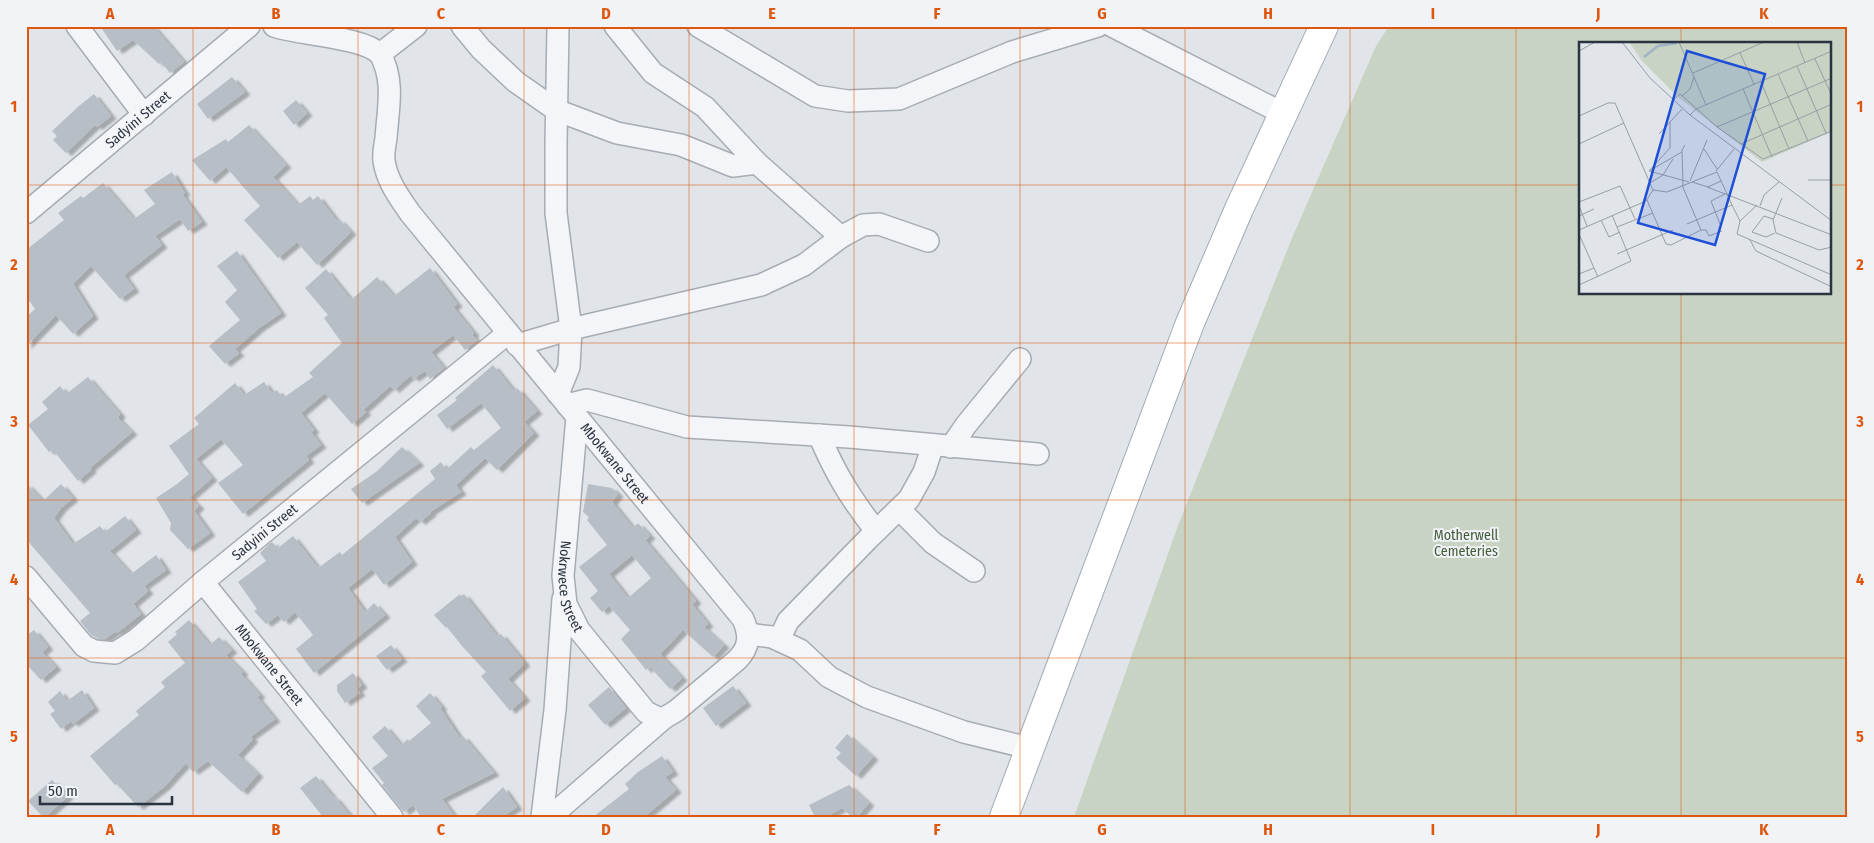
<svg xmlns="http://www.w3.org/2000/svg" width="1874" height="843" viewBox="0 0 1874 843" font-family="'Fira Sans Condensed',sans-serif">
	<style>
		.green { fill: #c8d3c3; fill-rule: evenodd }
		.building { fill: #b8bec6; fill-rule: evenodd; filter: url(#shadow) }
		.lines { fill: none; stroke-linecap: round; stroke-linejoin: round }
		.minor-casing { stroke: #a6acb3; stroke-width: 24 }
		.major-casing { stroke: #a1aab4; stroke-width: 30 }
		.minor { stroke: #f4f5f8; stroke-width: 21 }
		.major { stroke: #fff; stroke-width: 28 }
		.grid { fill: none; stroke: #de570f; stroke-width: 1; stroke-opacity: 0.55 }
		.labels { text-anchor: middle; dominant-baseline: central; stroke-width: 4; stroke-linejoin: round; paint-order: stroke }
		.street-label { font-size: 14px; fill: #2a3340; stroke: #f1f3f7 }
		.park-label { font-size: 14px; fill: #415b38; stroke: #f1f3f7 }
		.inset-river { fill: none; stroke: #9eb5c7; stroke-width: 2.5 }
		.inset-road { fill: none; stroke: #989ea5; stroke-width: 1 }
		.view { fill: #1d4ed8; fill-opacity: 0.15; stroke: #1d4ed8; stroke-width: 2.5 }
		.inset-edge { fill: none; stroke: #2a3340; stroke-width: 2.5 }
		.neatline { fill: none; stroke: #de570f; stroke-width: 2 }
		.grid-label { font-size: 16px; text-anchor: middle; font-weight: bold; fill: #de570f }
	</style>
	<defs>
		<filter id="shadow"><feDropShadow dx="5.5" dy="3" stdDeviation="1" flood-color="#0004"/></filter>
	</defs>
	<rect width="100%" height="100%" fill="#e1e5e9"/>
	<path class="green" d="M1389,26H1848V817H1074L1179,523L1292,238L1376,46ZM1580,44H1830V294H1580Z"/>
	<path class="building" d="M100,26H153L184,62L170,73L161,62L159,64L133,40L117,51Z
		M232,77L245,92L208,119L197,104Z
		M94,94L111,116L97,127L95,125L66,153L53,140L57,136L52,131L79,106Z
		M296,100L307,113L294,125L283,111Z
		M249,125L286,165L273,177L298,205L310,196L313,200L318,196L337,221L339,219L351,232L317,265L297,242L278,258L244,220L260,206L226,167L210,181L192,160L226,139L228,142Z
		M172,172L185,193L182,194L202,222L188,231L180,219L155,236L162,245L124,275L134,289L120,299L91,266L73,284L93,316L73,334L56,315L26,346V317L35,309L26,296V250L64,220L58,213L81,196L83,198L103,183L134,219L155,204L144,190Z
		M237,251L281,313L259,328L235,349L239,353L225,364L209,346L240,320L225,302L237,290L217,266Z
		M430,268L457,304L453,307L474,333L472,335L477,340L465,350L453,335L431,352L444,368L430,379L425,371L413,379L411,375L394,390L390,386L363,410L366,412L352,424L325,393L301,413L314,430L311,432L321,445L306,456L309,460L243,514L218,483L243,465L221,439L196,459L212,478L190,497L199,506L194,511L210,533L188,549L170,530L171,523L156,498L177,484L189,474L169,446L199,424L194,418L235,383L244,395L264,382L272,393L277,390L283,398L313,377L309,373L342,343L324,318L328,315L305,288L326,269L351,300L377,277L394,296Z
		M493,365L514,391L517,388L537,411L524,422L534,433L497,470L485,458L456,485L461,492L430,512L431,513L420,522L416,518L395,537L412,562L384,585L372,569L348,588L365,612L374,603L385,615L314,673L296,649L313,635L295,612L284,622L278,615L266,624L254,611L257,609L238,582L266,561L260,553L270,543L272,542L278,548L293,536L318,568L340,552L342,555L435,479L430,471L441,462L446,470L471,447L474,450L501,428L481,403L447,429L437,415L457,400L455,398Z
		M88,377L120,414L118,418L132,432L90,468L91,470L78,481L53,450L49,452L28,425L48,409L42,402L60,386L66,394Z
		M402,447L419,463L362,503L351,489L376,472Z
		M26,483L43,501L61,484L73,498L61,508L54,518L73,544L100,526L105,532L125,516L136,530L110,551L131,574L156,555L166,570L144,586L148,591L133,604L141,614L117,633L116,631L105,639L92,636L80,621L90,613L26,539Z
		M588,484L612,488L618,494L612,502L633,528L638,523L650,536L645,540L696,601L692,604L708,624L704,627L724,645L713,657L683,630L660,654L682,678L670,689L650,667L646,670L621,639L630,630L609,606L602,612L590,598L598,591L579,567L607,545L587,520L589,517L583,512ZM632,555L651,578L628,598L609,574Z
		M460,594L461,596L464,594L497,636L501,634L524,662V664L508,679L525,698L510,711L481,676L486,672L462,646L447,627L446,628L434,615Z
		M189,620L210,645L219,637L232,650L226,655L243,672L241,674L260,695L257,697L275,719L250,737L253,739L238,755L258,774L242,792L208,761L193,772L186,763L164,787L138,807L117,784L115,785L90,756L139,715L136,711L165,687L161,682L185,663L168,642L177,634L175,632Z
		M34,630L48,647L42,652L56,667L41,680L26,664V634L27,635Z
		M391,645L402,659L387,670L376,656Z
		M353,673L362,685L357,689L360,693L345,703L337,691V685Z
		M733,686L746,703L716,726L703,708Z
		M609,687L626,708L605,725L588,705Z
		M82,690L94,708L73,724L71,721L61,729L50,714L55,711L48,702L60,691L67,701Z
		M430,693L442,707L440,708L460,738L463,736L494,773L442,799L455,817H421L413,805L404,812L382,785L384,783L372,768L388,756L372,737L385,726L401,745L408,739L409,741L431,723L416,706Z
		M847,734L873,757L856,776L836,758L841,753L835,748Z
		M662,756L673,772L665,777L676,790L644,817H593L629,789L625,784L638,772Z
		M316,776L334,798L335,797L351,817H323L300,788Z
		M52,780L68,796L45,817H43L28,801Z
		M849,785L869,803L857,817H852L842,808L826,817H815L809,805Z
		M503,787L517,807L502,817H473Z"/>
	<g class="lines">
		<g class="minor-casing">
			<g id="minor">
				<path d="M77,26L144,115"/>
				<path d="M274,26C300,35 363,37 380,54L416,26"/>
				<path d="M462,26L481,49L516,82L556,110L617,133L681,145L733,166L757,163"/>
				<path d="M615,26L653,73L705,107L757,163L841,237"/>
				<path d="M698,26L815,96L848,101L899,99L1012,52L1098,26"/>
				<path d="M1112,26L1284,114"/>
				<path id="s1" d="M380,54C395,80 388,109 386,138C385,145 383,154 384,161C387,181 399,197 410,213L743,619C750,635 750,647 737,660L676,711L664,718L550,817"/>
				<path id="s2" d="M26,213L249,26"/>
				<path d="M517,345L571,329L761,285L804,265L841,237L863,225L879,224L928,241"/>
				<path d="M558,394L569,367L571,329L556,213V143L558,26"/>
				<path d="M567,405L587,400L687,427L849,437L1038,454"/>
				<path id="s3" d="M577,417L563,576L566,604L579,630L646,712L658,718H664"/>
				<path d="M819,435C835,473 851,499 876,531"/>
				<path d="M951,447L966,425L1020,359"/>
				<path d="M899,509L933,543L974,571"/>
				<path id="s4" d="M26,577L84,646L94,651L115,653L136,640L203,582L508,333"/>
				<path id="s5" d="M203,582L392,817"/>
				<path d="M748,634L772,637L800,650L829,677L867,697L964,732L1029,748"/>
				<path d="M779,640L788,621L868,539L909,499L924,472L933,445"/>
				<path d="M542,817L555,710L563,599"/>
			</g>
		</g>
		<g class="major-casing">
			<path id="major" d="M1004,817L1190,323L1239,209L1324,26"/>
		</g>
		<use href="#minor" class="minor"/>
		<use href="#major" class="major"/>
	</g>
	<path class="grid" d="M193,26V817M358,26V817M524,26V817M689,26V817M854,26V817M1020,26V817M1185,26V817M1350,26V817M1516,26V817M1681,26V44M26,185H1580M1830,185H1848M1681,294V817M26,343H1848M26,500H1848M26,658H1848"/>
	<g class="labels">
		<g class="street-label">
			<text stroke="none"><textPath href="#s2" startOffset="146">Sadyini Street</textPath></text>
			<text stroke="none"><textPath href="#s1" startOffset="491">Mbokwane Street</textPath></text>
			<text stroke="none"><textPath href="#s4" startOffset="315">Sadyini Street</textPath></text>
			<text stroke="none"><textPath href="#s3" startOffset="171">Nokrwece Street</textPath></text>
			<text stroke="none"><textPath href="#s5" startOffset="106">Mbokwane Street</textPath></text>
		</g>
		<g class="park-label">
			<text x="1466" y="535">Motherwell<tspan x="1466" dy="16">Cemeteries</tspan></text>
		</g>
	</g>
	<g transform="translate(1579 42)">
		<rect width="252" height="252" fill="#e1e5e9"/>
		<path d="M50,0H252V90L183,120L100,56L63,19Z" fill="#c8d3c3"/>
		<path class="inset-river" d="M65,15L79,4L98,1"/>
		<path class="inset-road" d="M43,0L71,36L111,73L253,179M100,0L127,63M218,0L226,21M0,9L16,0M161,11L175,42M236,17L253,54M218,24L247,91M114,31L185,0M199,32L229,99M182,40L210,107M164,47L193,115M103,54L111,47L115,35M94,58L101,52L138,85L184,117L253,89M111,73L117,67L253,9M0,74L29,61H36L74,148L67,159L0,188M91,80V106L70,129L110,140M138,85L253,36M80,92L103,67M0,102L45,81M162,102L253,62M125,107L138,127M70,129L103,110M137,129L155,107M229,138H253M111,139L128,98M113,140L129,145L142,139M71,141L84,133L94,117M104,143L103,108L106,103M128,145L253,193M74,148L88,150L138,130L153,163L108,182M203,156L194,178L197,191L240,208L253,205M68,158L87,202L92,203L122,188L103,143M0,160L41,144L56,177M153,163L161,179M178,163L161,179L158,192L253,233M0,164L8,184M181,164L185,153L200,140M0,174L15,167M194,177L185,174L173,190L187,195L196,191M22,178L30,195L41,190M141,182L132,159L146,152M38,185L74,171M122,188H127L130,194L143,189M0,192L19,235M171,198L177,209L253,245M38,212L94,188M0,232L15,226M0,243L52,219L33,173"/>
		<path class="view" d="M108,9L186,32L136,203L59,181Z"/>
		<rect width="252" height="252" class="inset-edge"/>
	</g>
	<rect width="1874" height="843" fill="none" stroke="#f1f3f7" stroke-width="55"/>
	<path d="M40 796v8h132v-8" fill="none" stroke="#2a3340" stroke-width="2.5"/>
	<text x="48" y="796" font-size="15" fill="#2a3340" stroke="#f1f3f7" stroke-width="4" paint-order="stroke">50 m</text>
	<rect x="28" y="28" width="1818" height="788" class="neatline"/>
	<g class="grid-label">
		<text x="110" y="19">A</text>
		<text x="276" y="19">B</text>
		<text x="441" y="19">C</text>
		<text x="606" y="19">D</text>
		<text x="772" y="19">E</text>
		<text x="937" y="19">F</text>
		<text x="1102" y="19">G</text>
		<text x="1268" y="19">H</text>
		<text x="1433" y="19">I</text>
		<text x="1598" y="19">J</text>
		<text x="1764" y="19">K</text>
		<text x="14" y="112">1</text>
		<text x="1860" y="112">1</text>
		<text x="14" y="270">2</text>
		<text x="1860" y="270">2</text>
		<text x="14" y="427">3</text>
		<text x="1860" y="427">3</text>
		<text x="14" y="585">4</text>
		<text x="1860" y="585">4</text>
		<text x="14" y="742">5</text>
		<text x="1860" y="742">5</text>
		<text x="110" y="835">A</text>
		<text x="276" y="835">B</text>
		<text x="441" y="835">C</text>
		<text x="606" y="835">D</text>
		<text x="772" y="835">E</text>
		<text x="937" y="835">F</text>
		<text x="1102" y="835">G</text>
		<text x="1268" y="835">H</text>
		<text x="1433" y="835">I</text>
		<text x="1598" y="835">J</text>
		<text x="1764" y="835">K</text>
	</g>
</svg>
